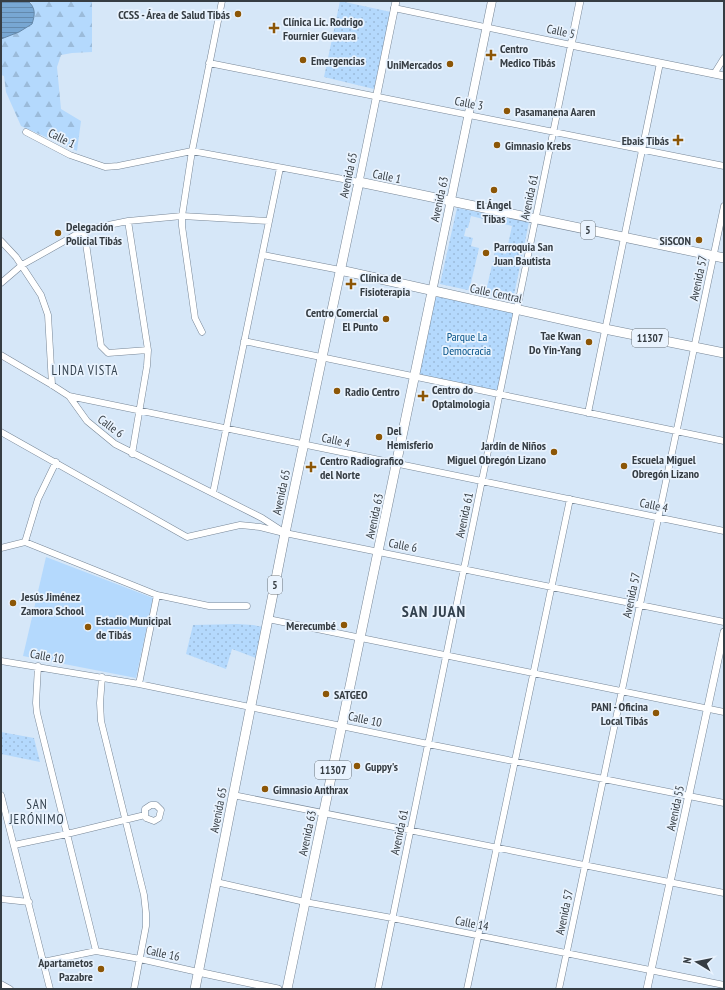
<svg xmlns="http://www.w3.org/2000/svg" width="725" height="990" viewBox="0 0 725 990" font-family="'PT Sans Narrow',sans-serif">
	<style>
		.green { fill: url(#green-dots); fill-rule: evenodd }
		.forest { fill: url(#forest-firs) }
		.pitch { fill: #b4d9fd }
		.water { fill: url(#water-rules); stroke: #6487a8 }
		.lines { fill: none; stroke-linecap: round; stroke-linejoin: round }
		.minor-casing { stroke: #778696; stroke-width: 7 }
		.tertiary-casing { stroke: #778696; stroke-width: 8 }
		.secondary-casing { stroke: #778696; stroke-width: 9 }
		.primary-casing { stroke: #778696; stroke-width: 10 }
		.minor { stroke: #fff; stroke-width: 6 }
		.tertiary { stroke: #fff; stroke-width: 7 }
		.secondary { stroke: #fff; stroke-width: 8 }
		.primary { stroke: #fff; stroke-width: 9 }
		.poi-dot { fill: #8c5606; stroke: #e9f3fe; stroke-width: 1.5 }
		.labels { text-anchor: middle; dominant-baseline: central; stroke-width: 3.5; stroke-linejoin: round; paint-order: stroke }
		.shield { fill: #e9f3fe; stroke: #6c747b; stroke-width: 1 }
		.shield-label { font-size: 11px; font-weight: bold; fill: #363d43 }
		.poi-label { font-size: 12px; font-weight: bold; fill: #363d43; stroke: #e9f3fe; text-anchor: start }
		.street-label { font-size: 12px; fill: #363d43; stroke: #e9f3fe }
		.park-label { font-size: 12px; fill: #005086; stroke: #e9f3fe }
		.neighbourhood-label { font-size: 13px; letter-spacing: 1px; fill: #33414e; stroke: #e9f3fe }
		.district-label { font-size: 16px; font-weight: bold; letter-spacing: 1px; fill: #33414e; stroke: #e9f3fe }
	</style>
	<defs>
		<pattern id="green-dots" width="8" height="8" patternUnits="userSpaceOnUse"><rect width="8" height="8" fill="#b4d9fd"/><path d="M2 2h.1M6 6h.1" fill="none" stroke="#9bbbda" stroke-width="1.8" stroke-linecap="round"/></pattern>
		<pattern id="forest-firs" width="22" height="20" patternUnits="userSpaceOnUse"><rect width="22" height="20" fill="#b4d9fd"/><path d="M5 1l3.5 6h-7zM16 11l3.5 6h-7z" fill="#9bbbda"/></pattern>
		<pattern id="water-rules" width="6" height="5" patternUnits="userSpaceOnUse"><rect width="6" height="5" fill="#78a7d3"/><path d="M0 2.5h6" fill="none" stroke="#6389ad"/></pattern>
	</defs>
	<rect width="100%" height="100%" fill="#d6e7f8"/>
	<path class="green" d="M340,1L391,12L374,89L324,77Z
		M457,208L529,222L513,300L440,284ZM471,216L512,226L506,254L495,252L486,291L470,287L479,248L471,246L473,238L464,236L466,228H468Z
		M435,296L516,313L500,391L418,374Z
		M237,624L253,625L263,627L256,658L232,649L226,669L186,654L193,625Z
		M1,732L34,738L40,762L1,754Z"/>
	<path class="forest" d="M28,1H92V52L72,53L61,55L57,67L61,109L81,121L77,151L21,126L6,92L4,76L1,75V39L19,32L32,4Z"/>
	<path class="pitch" d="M46,557L153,598L136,678L23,656Z"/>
	<path class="water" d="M1,1H28C36,8 35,15 32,24L19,32L1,39Z"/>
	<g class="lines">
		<g class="minor-casing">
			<path id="minor" d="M209,63L724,166
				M714,74L724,58
				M26,132L70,155L105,167L118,166L192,151L359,182
				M128,221L148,350L147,366L132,454
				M84,230L101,346L108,353L148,350
				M1,241L16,257L41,295L48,315L52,385
				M263,255L340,270
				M1,283L22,265L84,230L128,221L182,216L269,221
				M202,332L195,318L182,226V216L192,151L222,1
				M244,341L724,441
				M1,355L52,385L69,396L724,531
				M69,396L87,421L115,444L262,518L285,533L724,622
				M588,413L660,63
				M1,432L187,537L240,525L260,527L280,532
				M213,493L280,168
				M25,542L38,499L56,462
				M1,548L25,542L157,595L209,606H247
				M268,619L724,712
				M1,661L139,684L428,744L724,803
				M38,666L36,703L37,713L96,951
				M102,677L100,703L101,721L144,895L146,913V926L134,989
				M139,684L157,595
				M1,795L50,989
				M233,795L724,893
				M14,845L67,834L145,815L146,818L154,821L159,818L161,810L156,805H151L145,809V815
				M216,882L305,902L392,918L724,985
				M1,899L29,902
				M43,962L96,951L140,959L198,972
				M1,984L10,989
				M378,989L571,45L394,8
				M467,989L570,499
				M559,989L724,206"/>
		</g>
		<g class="tertiary-casing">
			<path id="tertiary" d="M580,1L571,45L724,76
				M359,182L396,1
				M198,972L278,989
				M647,989L724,632"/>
		</g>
		<g class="secondary-casing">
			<path id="secondary" d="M432,292L492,1"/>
		</g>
		<g class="primary-casing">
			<path id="primary" d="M340,270L605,329L724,353
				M195,989L285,533L359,182L724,258
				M287,989L432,292"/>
		</g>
		<use href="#minor" class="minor"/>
		<use href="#tertiary" class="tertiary"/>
		<use href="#secondary" class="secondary"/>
		<use href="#primary" class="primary"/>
	</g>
	<g class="poi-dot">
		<circle cx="238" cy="14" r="4"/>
		<path d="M272 22h4v4h4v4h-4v4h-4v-4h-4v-4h4z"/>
		<path d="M489 49h4v4h4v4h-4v4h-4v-4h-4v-4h4z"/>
		<circle cx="303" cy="60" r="4"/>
		<circle cx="450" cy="64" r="4"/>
		<circle cx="507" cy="111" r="4"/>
		<path d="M676 134h4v4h4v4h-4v4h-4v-4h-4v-4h4z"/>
		<circle cx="497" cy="145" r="4"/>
		<circle cx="494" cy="190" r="4"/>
		<circle cx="58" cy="233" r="4"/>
		<circle cx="699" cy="240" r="4"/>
		<circle cx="486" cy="253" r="4"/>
		<path d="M349 278h4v4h4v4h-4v4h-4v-4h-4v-4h4z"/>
		<circle cx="386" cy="319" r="4"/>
		<circle cx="589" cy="342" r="4"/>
		<circle cx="337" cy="391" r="4"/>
		<path d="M421 390h4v4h4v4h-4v4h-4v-4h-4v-4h4z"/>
		<circle cx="379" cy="437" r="4"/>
		<circle cx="554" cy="452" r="4"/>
		<circle cx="624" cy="466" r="4"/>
		<path d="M309 461h4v4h4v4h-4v4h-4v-4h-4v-4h4z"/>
		<circle cx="13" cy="603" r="4"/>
		<circle cx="344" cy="625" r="4"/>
		<circle cx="88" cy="627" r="4"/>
		<circle cx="326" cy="694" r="4"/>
		<circle cx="656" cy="713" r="4"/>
		<circle cx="357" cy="766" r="4"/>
		<circle cx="265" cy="789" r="4"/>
		<circle cx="101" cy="969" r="4"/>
	</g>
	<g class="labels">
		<g class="shield">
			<rect x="581" y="221" width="14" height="18" rx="3"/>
			<rect x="632" y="329" width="36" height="18" rx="3"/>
			<rect x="268" y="576" width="14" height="18" rx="3"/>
			<rect x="315" y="761" width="36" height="18" rx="3"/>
		</g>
		<g class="shield-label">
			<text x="588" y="230">5</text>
			<text x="650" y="338">11307</text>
			<text x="275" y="585">5</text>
			<text x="333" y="770">11307</text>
		</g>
		<g class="poi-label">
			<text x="230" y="14" text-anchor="end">CCSS - Área de Salud Tibás</text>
			<text x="283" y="21">Clínica Lic. Rodrigo<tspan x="283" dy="14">Fournier Guevara</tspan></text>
			<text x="500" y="48">Centro<tspan x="500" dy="14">Medico Tibás</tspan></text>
			<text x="311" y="60">Emergencias</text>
			<text x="442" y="64" text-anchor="end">UniMercados</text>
			<text x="515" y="111">Pasamanena Aaren</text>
			<text x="669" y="140" text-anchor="end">Ebais Tibás</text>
			<text x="505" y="145">Gimnasio Krebs</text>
			<text x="494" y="204" text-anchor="middle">El Ángel<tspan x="494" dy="14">Tibas</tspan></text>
			<text x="66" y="226">Delegación<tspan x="66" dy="14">Policial Tibás</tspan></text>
			<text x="691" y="240" text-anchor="end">SiSCON</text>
			<text x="494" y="246">Parroquia San<tspan x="494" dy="14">Juan Bautista</tspan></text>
			<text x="360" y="277">Clínica de<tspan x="360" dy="14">Fisioterapia</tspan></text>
			<text x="378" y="312" text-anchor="end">Centro Comercial<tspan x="378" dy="14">El Punto</tspan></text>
			<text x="581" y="335" text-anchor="end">Tae Kwan<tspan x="581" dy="14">Do Yin-Yang</tspan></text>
			<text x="432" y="389">Centro do<tspan x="432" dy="14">Optalmologia</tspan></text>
			<text x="345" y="391">Radio Centro</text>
			<text x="387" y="430">Del<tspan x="387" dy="14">Hemisferio</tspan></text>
			<text x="546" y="445" text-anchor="end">Jardín de Niños<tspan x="546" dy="14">Miguel Obregón Lizano</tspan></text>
			<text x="632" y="459">Escuela Miguel<tspan x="632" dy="14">Obregón Lizano</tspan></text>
			<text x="320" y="460">Centro Radiografico<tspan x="320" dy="14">del Norte</tspan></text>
			<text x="21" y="596">Jesús Jiménez<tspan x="21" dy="14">Zamora School</tspan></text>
			<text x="96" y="620">Estadio Municipal<tspan x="96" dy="14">de Tibás</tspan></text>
			<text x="336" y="625" text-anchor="end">Merecumbé</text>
			<text x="334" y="694">SATGEO</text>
			<text x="648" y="706" text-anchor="end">PANI - Oficina<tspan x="648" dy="14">Local Tibás</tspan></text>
			<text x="365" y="766">Guppy's</text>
			<text x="273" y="789">Gimnasio Anthrax</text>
			<text x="93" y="962" text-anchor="end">Apartametos<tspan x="93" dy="14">Pazabre</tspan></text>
		</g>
		<g class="street-label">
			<text transform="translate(561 31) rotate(12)">Calle 5</text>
			<text transform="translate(469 103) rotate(11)">Calle 3</text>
			<text transform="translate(62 138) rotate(26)">Calle 1</text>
			<text transform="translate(348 175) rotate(-78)">Avenida 65</text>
			<text transform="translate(387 176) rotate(12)">Calle 1</text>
			<text transform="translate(529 197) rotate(-78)">Avenida 61</text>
			<text transform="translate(439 199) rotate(-78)">Avenida 63</text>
			<text transform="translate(698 278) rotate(-78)">Avenida 57</text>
			<text transform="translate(496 293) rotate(12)">Calle Central</text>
			<text transform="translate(111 426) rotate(37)">Calle 6</text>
			<text transform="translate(336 440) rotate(12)">Calle 4</text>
			<text transform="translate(281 492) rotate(-78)">Avenida 65</text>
			<text transform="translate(654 505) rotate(12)">Calle 4</text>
			<text transform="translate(464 515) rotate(-78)">Avenida 61</text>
			<text transform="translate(374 516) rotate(-78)">Avenida 63</text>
			<text transform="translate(403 545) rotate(11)">Calle 6</text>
			<text transform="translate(631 595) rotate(-78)">Avenida 57</text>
			<text transform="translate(47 656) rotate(10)">Calle 10</text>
			<text transform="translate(365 719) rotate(12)">Calle 10</text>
			<text transform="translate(675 808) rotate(-78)">Avenida 55</text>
			<text transform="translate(218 810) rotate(-79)">Avenida 65</text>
			<text transform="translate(399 832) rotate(-78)">Avenida 61</text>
			<text transform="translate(307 833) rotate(-78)">Avenida 63</text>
			<text transform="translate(564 912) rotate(-78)">Avenida 57</text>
			<text transform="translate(472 923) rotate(11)">Calle 14</text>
			<text transform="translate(163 953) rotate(12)">Calle 16</text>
		</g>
		<g class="park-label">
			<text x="467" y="336">Parque La<tspan x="467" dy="14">Democracia</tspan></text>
		</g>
		<g class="neighbourhood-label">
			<text x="85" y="370">LINDA VISTA</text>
			<text x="37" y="804">SAN<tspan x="37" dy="15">JERÓNIMO</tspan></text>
		</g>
		<g class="district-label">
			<text x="434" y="611">SAN JUAN</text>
		</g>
	</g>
	<rect width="725" height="990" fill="none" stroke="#363d43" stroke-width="4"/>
	<g transform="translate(697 962) rotate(280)" stroke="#e9f3fe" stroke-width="3" paint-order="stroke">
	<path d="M0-3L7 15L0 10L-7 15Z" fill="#363d43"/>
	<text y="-6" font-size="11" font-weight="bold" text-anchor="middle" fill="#363d43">N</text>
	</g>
</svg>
